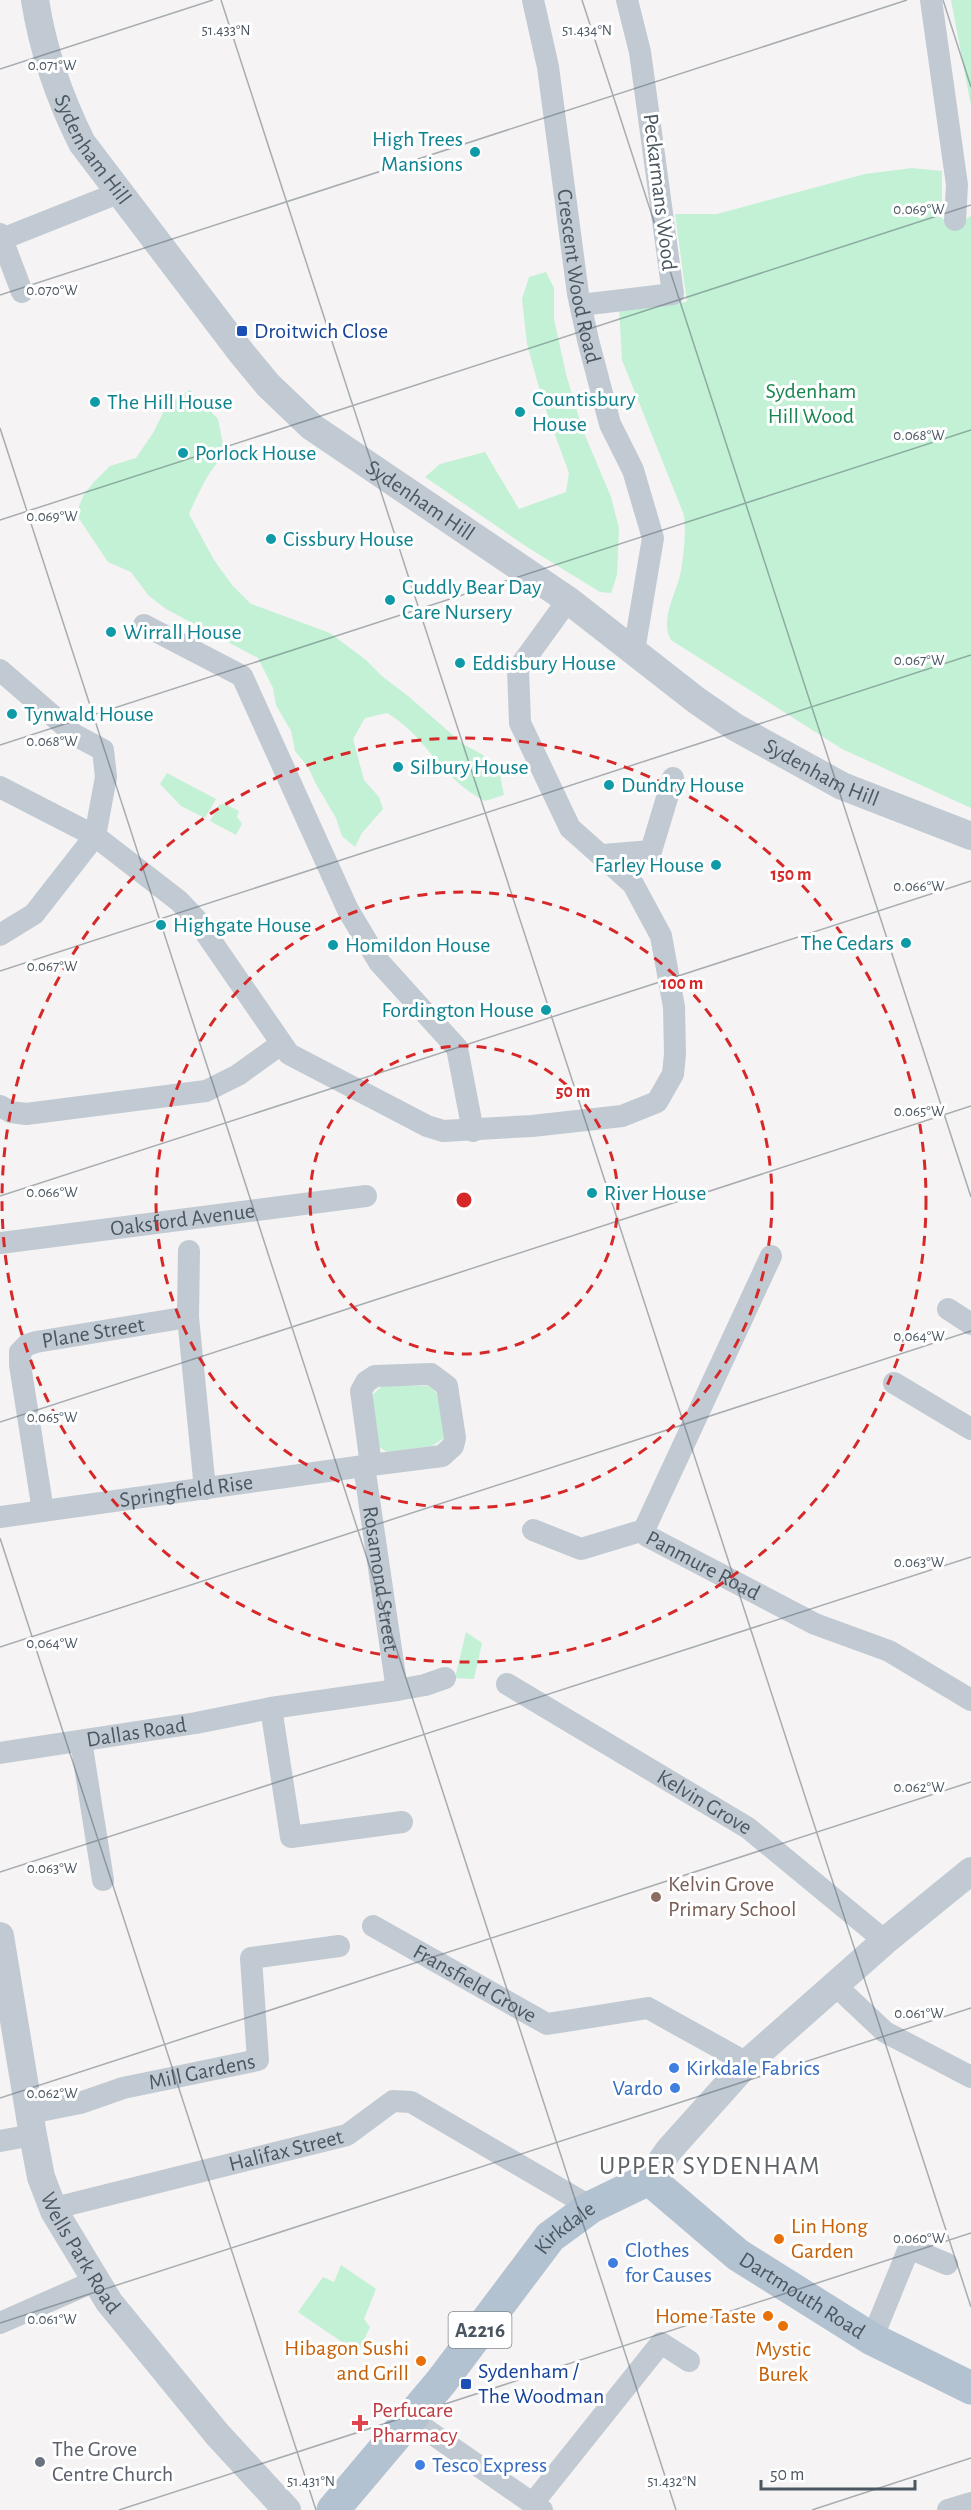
<svg xmlns="http://www.w3.org/2000/svg" width="971" height="2510" viewBox="0 0 971 2510" font-family="'Alegreya Sans',sans-serif">
	<style>
		.green { fill: #c3f1d5 }
		.lines { fill: none; stroke-linecap: round; stroke-linejoin: round }
		.minor { stroke: #c1cad2; stroke-width: 22 }
		.tertiary { stroke: #c1cad2; stroke-width: 28 }
		.primary { stroke: #b3c2d1; stroke-width: 33 }
		.ticks { fill: none; stroke: #4a5661; stroke-width: 1.5; stroke-opacity: 0.45 }
		.ring { fill: none; stroke: #d62828; stroke-width: 3; stroke-dasharray: 10 8 }
		.culture-dot { fill: #0f9aa8; stroke: #fff; stroke-width: 2 }
		.transit-dot { fill: #1a4fb4; stroke: #fff; stroke-width: 2 }
		.education-dot { fill: #8d6e63; stroke: #fff; stroke-width: 2 }
		.shop-dot { fill: #3f7fe0; stroke: #fff; stroke-width: 2 }
		.food-dot { fill: #e8710a; stroke: #fff; stroke-width: 2 }
		.health-dot { fill: #e0444e; stroke: #fff; stroke-width: 2 }
		.worship-dot { fill: #6b7280; stroke: #fff; stroke-width: 2 }
		.labels { text-anchor: middle; dominant-baseline: central; stroke-width: 6; stroke-linejoin: round; paint-order: stroke }
		.shield { fill: #fff; stroke: #808990; stroke-width: 1.5 }
		.shield-label { font-size: 21px; font-weight: bold; fill: #4a5661 }
		.culture-label { font-size: 22px; fill: #0d838f; stroke: #fff; text-anchor: start }
		.street-label { font-size: 22px; fill: #4a5661; stroke: #fff }
		.transit-label { font-size: 22px; fill: #164399; stroke: #fff; text-anchor: start }
		.park-label { font-size: 22px; fill: #17864f; stroke: #fff }
		.education-label { font-size: 22px; fill: #785e54; stroke: #fff; text-anchor: start }
		.shop-label { font-size: 22px; fill: #366cbe; stroke: #fff; text-anchor: start }
		.food-label { font-size: 22px; fill: #c56008; stroke: #fff; text-anchor: end }
		.health-label { font-size: 22px; fill: #be3a42; stroke: #fff; text-anchor: start }
		.worship-label { font-size: 22px; fill: #5b616d; stroke: #fff; text-anchor: start }
		.quarter-label { font-size: 26px; letter-spacing: 1.5px; fill: #5f6368; stroke: #fff }
		.ticks-label { font-size: 15px; text-anchor: middle; fill: #4a5661; stroke: #fff; stroke-width: 6; stroke-linejoin: round; paint-order: stroke }
		.centre { fill: #d62828; stroke: #fff; stroke-width: 3 }
		.ring-label { font-size: 18px; text-anchor: middle; font-weight: bold; fill: #d62828; stroke: #fff; stroke-width: 6; stroke-linejoin: round; paint-order: stroke }
	</style>
	<rect width="100%" height="100%" fill="#f5f3f3"/>
	<path class="green" d="M951,0H971V106Z
		M912,168L942,171V219L964,220L971,216V808L842,749L671,640C659,619 677,593 681,571C684,552 686,534 684,515L622,360L619,307L687,302L675,214H717L865,174Z
		M546,272L554,288V319L566,374L582,428L611,497L619,528L617,575L611,593L600,592L527,547L425,477L440,464L485,452L519,509L566,492L569,473L543,402L527,344L522,299L529,277Z
		M190,390L218,419L225,454C208,471 199,492 189,514L214,560L232,585L251,604L330,633L366,660L383,677L408,696L463,744L483,755L500,775L504,795L485,801C439,778 428,737 387,713L365,718L353,739L364,780L379,797L383,809L362,833L355,847L342,836L336,818L316,784L308,767L295,751L291,731L276,705L273,688L258,658L166,609L148,595L131,572L108,562L76,514L84,494L95,481L110,466L136,458L153,433L167,405Z
		M167,773L216,799L205,818L181,806L160,784Z
		M225,804L239,811L237,817L242,824L236,835L210,821L219,805Z
		M382,1386H428C444,1393 447,1423 444,1438L432,1446L387,1452L379,1447L372,1395Z
		M466,1632L482,1643L474,1679L455,1678Z
		M341,2265L376,2289L364,2319L370,2327L358,2353L298,2312L323,2277L334,2282Z"/>
	<g class="lines">
		<g class="minor">
			<path id="s1" d="M533,0L548,67L578,294L588,340L610,424L633,470L653,538L634,651"/>
			<path d="M931,0L957,185L955,220"/>
			<path d="M0,234L22,292"/>
			<path d="M2,239L118,193"/>
			<path d="M581,305L673,294L640,52L627,0"/>
			<path d="M144,625L242,676L348,910L379,962L457,1048L473,1131"/>
			<path d="M0,670L75,735L103,750L106,777L95,836L34,914L0,935"/>
			<path d="M0,787L95,836L179,901L196,919L289,1054L427,1126L443,1131L532,1126L622,1116L657,1102L673,1074L675,1054L674,1007L661,936L633,884L570,828L520,723L518,669L568,600"/>
			<path d="M603,855L651,851L673,778"/>
			<path d="M0,1106L11,1112L26,1114L206,1091L238,1075L281,1044"/>
			<path id="s2" d="M0,1243L366,1196"/>
			<path id="s3" d="M771,1256L644,1530L647,1536L815,1624L889,1651L971,1700"/>
			<path d="M948,1309L971,1324"/>
			<path d="M188,1317L189,1251"/>
			<path d="M431,1374L447,1386L455,1438L453,1446L442,1456L371,1465L361,1391L366,1382L375,1376Z"/>
			<path d="M894,1383L971,1429"/>
			<path id="s4" d="M364,1466L397,1690"/>
			<path id="s5" d="M43,1511L20,1365V1352L27,1345L36,1342L188,1317L205,1489"/>
			<path id="s6" d="M0,1517L371,1465"/>
			<path d="M533,1530L581,1549L644,1530"/>
			<path id="s7" d="M507,1684L748,1828L885,1941"/>
			<path d="M271,1708L291,1837L402,1822"/>
			<path d="M81,1741L103,1880"/>
			<path id="s8" d="M0,1753L196,1723L271,1708L397,1690L425,1685L445,1678"/>
			<path id="s9" d="M373,1926L547,2024L648,2008L747,2063"/>
			<path d="M835,1985L885,2032L971,2077"/>
			<path id="s10" d="M30,2113L80,2103L123,2088L258,2060L251,1958L339,1946"/>
			<path d="M0,2141L33,2135"/>
			<path id="s11" d="M54,2211L63,2206L347,2135L393,2101L411,2102L591,2207"/>
			<path d="M0,2323L95,2281"/>
			<path d="M872,2339L909,2248L947,2264"/>
			<path d="M411,2419L542,2510"/>
			<path d="M533,2503L661,2343L689,2361"/>
			<path d="M948,2510L971,2503"/>
		</g>
		<g class="tertiary">
			<path id="s12" d="M35,0C43,51 59,97 82,143L240,351L268,385L312,427L568,600L696,700L735,727L842,786L971,836"/>
			<path id="s13" d="M0,1936L33,2135L41,2177L54,2211L109,2302L217,2434L287,2510"/>
			<path d="M649,2179L669,2150L747,2063L885,1941L971,1871"/>
		</g>
		<path class="primary" id="s14" d="M333,2510L441,2382L550,2237L591,2207L649,2179L738,2255L872,2339L971,2388"/>
	</g>
	<path class="ticks" d="M221,0L971,2307M582,0L971,1197M943,0L971,87M0,69L213,0M0,295L907,0M0,428L676,2510M0,520L971,205M0,745L971,430M0,971L971,655M0,1196L971,881M0,1422L971,1106M0,1538L316,2510M0,1647L971,1331M0,1872L971,1557M0,2098L971,1782M0,2323L971,2008M119,2510L971,2233M812,2510L971,2458"/>
	<g class="ring">
		<circle cx="464" cy="1200" r="154"/>
		<circle cx="464" cy="1200" r="308"/>
		<circle cx="464" cy="1200" r="462"/>
	</g>
	<g class="culture-dot">
		<circle cx="475" cy="152" r="6"/>
		<circle cx="95" cy="402" r="6"/>
		<circle cx="520" cy="412" r="6"/>
		<circle cx="183" cy="453" r="6"/>
		<circle cx="271" cy="539" r="6"/>
		<circle cx="390" cy="600" r="6"/>
		<circle cx="111" cy="632" r="6"/>
		<circle cx="460" cy="663" r="6"/>
		<circle cx="12" cy="714" r="6"/>
		<circle cx="398" cy="767" r="6"/>
		<circle cx="609" cy="785" r="6"/>
		<circle cx="716" cy="865" r="6"/>
		<circle cx="161" cy="925" r="6"/>
		<circle cx="906" cy="943" r="6"/>
		<circle cx="333" cy="945" r="6"/>
		<circle cx="546" cy="1010" r="6"/>
		<circle cx="592" cy="1193" r="6"/>
	</g>
	<g class="transit-dot">
		<rect x="236" y="325" width="12" height="12" rx="3"/>
		<rect x="460" y="2378" width="12" height="12" rx="3"/>
	</g>
	<circle class="education-dot" cx="656" cy="1897" r="6"/>
	<g class="shop-dot">
		<circle cx="674" cy="2068" r="6"/>
		<circle cx="675" cy="2088" r="6"/>
		<circle cx="613" cy="2263" r="6"/>
		<circle cx="420" cy="2465" r="6"/>
	</g>
	<g class="food-dot">
		<circle cx="779" cy="2239" r="6"/>
		<circle cx="768" cy="2316" r="6"/>
		<circle cx="783" cy="2326" r="6"/>
		<circle cx="421" cy="2361" r="6"/>
	</g>
	<path class="health-dot" d="M357 2414h6v6h6v6h-6v6h-6v-6h-6v-6h6z"/>
	<circle class="worship-dot" cx="40" cy="2462" r="6"/>
	<g class="labels">
		<rect class="shield" x="448.5" y="2312" width="63" height="36" rx="4.5"/>
		<g class="shield-label">
			<text x="480" y="2330">A2216</text>
		</g>
		<g class="culture-label">
			<text x="463" y="139" text-anchor="end">High Trees<tspan x="463" dy="25">Mansions</tspan></text>
			<text x="532" y="399">Countisbury<tspan x="532" dy="25">House</tspan></text>
			<text x="107" y="402">The Hill House</text>
			<text x="195" y="453">Porlock House</text>
			<text x="283" y="539">Cissbury House</text>
			<text x="402" y="587">Cuddly Bear Day<tspan x="402" dy="25">Care Nursery</tspan></text>
			<text x="123" y="632">Wirrall House</text>
			<text x="472" y="663">Eddisbury House</text>
			<text x="24" y="714">Tynwald House</text>
			<text x="410" y="767">Silbury House</text>
			<text x="621" y="785">Dundry House</text>
			<text x="704" y="865" text-anchor="end">Farley House</text>
			<text x="173" y="925">Highgate House</text>
			<text x="894" y="943" text-anchor="end">The Cedars</text>
			<text x="345" y="945">Homildon House</text>
			<text x="534" y="1010" text-anchor="end">Fordington House</text>
			<text x="604" y="1193">River House</text>
		</g>
		<g class="street-label">
			<text stroke="none"><textPath href="#s12" startOffset="162">Sydenham Hill</textPath></text>
			<text transform="translate(660 192) rotate(83)">Peckarmans Wood</text>
			<text stroke="none"><textPath href="#s1" startOffset="280">Crescent Wood Road</textPath></text>
			<text stroke="none"><textPath href="#s12" startOffset="648">Sydenham Hill</textPath></text>
			<text stroke="none"><textPath href="#s12" startOffset="1134">Sydenham Hill</textPath></text>
			<text stroke="none"><textPath href="#s2" startOffset="184">Oaksford Avenue</textPath></text>
			<text stroke="none"><textPath href="#s5" startOffset="238">Plane Street</textPath></text>
			<text stroke="none"><textPath href="#s6" startOffset="188">Springfield Rise</textPath></text>
			<text stroke="none"><textPath href="#s3" startOffset="372">Panmure Road</textPath></text>
			<text stroke="none"><textPath href="#s4" startOffset="114">Rosamond Street</textPath></text>
			<text stroke="none"><textPath href="#s8" startOffset="138">Dallas Road</textPath></text>
			<text stroke="none"><textPath href="#s7" startOffset="230">Kelvin Grove</textPath></text>
			<text stroke="none"><textPath href="#s9" startOffset="117">Fransfield Grove</textPath></text>
			<text stroke="none"><textPath href="#s10" startOffset="177">Mill Gardens</textPath></text>
			<text stroke="none"><textPath href="#s11" startOffset="240">Halifax Street</textPath></text>
			<text stroke="none"><textPath href="#s14" startOffset="366">Kirkdale</textPath></text>
			<text stroke="none"><textPath href="#s13" startOffset="330">Wells Park Road</textPath></text>
			<text stroke="none"><textPath href="#s14" startOffset="657">Dartmouth Road</textPath></text>
		</g>
		<g class="transit-label">
			<text x="254" y="331">Droitwich Close</text>
			<text x="478" y="2371">Sydenham /<tspan x="478" dy="25">The Woodman</tspan></text>
		</g>
		<g class="park-label">
			<text x="811" y="391">Sydenham<tspan x="811" dy="25">Hill Wood</tspan></text>
		</g>
		<g class="education-label">
			<text x="668" y="1884">Kelvin Grove<tspan x="668" dy="25">Primary School</tspan></text>
		</g>
		<g class="shop-label">
			<text x="686" y="2068">Kirkdale Fabrics</text>
			<text x="663" y="2088" text-anchor="end">Vardo</text>
			<text x="625" y="2250">Clothes<tspan x="625" dy="25">for Causes</tspan></text>
			<text x="432" y="2465">Tesco Express</text>
		</g>
		<g class="food-label">
			<text x="791" y="2226" text-anchor="start">Lin Hong<tspan x="791" dy="25">Garden</tspan></text>
			<text x="756" y="2316">Home Taste</text>
			<text x="409" y="2348">Hibagon Sushi<tspan x="409" dy="25">and Grill</tspan></text>
			<text x="783" y="2349" text-anchor="middle">Mystic<tspan x="783" dy="25">Burek</tspan></text>
		</g>
		<g class="health-label">
			<text x="372" y="2410">Perfucare<tspan x="372" dy="25">Pharmacy</tspan></text>
		</g>
		<g class="worship-label">
			<text x="52" y="2449">The Grove<tspan x="52" dy="25">Centre Church</tspan></text>
		</g>
		<g class="quarter-label">
			<text x="710" y="2166">UPPER SYDENHAM</text>
		</g>
	</g>
	<g class="ticks-label">
		<text x="226" y="35">51.433°N</text>
		<text x="587" y="35">51.434°N</text>
		<text x="52" y="70">0.071°W</text>
		<text x="919" y="214">0.069°W</text>
		<text x="52" y="295">0.070°W</text>
		<text x="919" y="440">0.068°W</text>
		<text x="52" y="521">0.069°W</text>
		<text x="919" y="665">0.067°W</text>
		<text x="52" y="746">0.068°W</text>
		<text x="919" y="891">0.066°W</text>
		<text x="52" y="971">0.067°W</text>
		<text x="919" y="1116">0.065°W</text>
		<text x="52" y="1197">0.066°W</text>
		<text x="919" y="1341">0.064°W</text>
		<text x="52" y="1422">0.065°W</text>
		<text x="919" y="1567">0.063°W</text>
		<text x="52" y="1648">0.064°W</text>
		<text x="919" y="1792">0.062°W</text>
		<text x="52" y="1873">0.063°W</text>
		<text x="919" y="2018">0.061°W</text>
		<text x="52" y="2098">0.062°W</text>
		<text x="919" y="2243">0.060°W</text>
		<text x="52" y="2324">0.061°W</text>
		<text x="311" y="2486">51.431°N</text>
		<text x="672" y="2486">51.432°N</text>
	</g>
	<circle cx="464" cy="1200" r="9" class="centre"/>
	<g class="ring-label">
		<text x="791" y="880">150 m</text>
		<text x="682" y="989">100 m</text>
		<text x="573" y="1097">50 m</text>
	</g>
	<path d="M761 2480v9h154v-9" fill="none" stroke="#4a5661" stroke-width="3"/>
	<text x="770" y="2480" font-size="18" fill="#4a5661" stroke="#ffffff" stroke-width="4.5" paint-order="stroke">50 m</text>
</svg>
